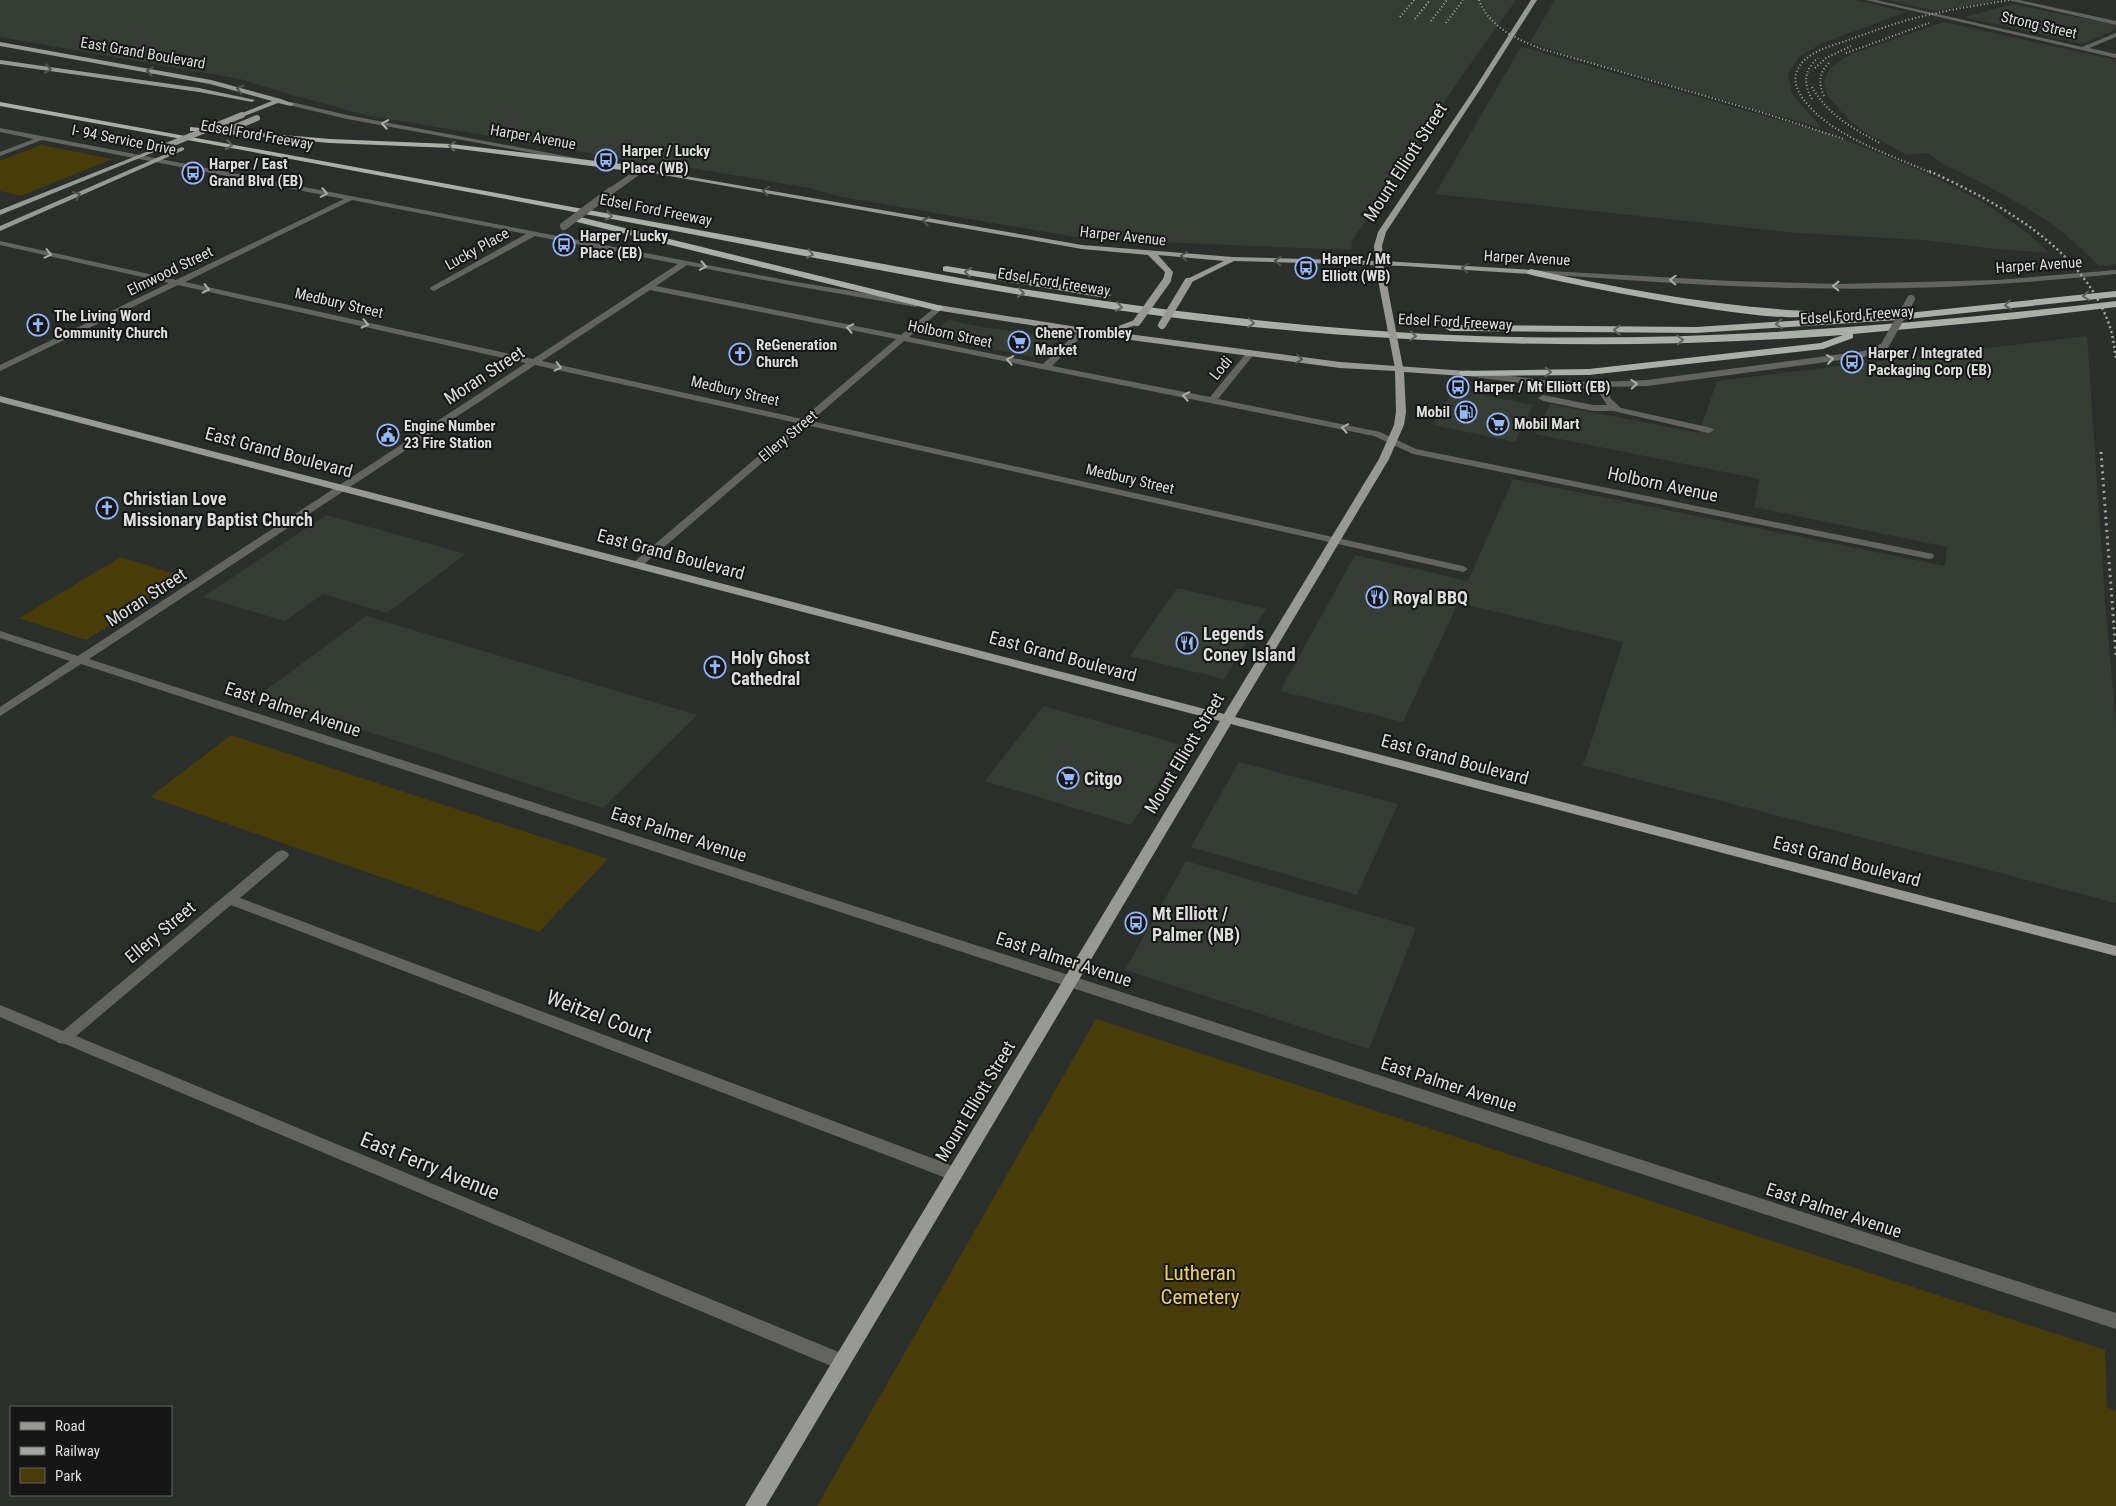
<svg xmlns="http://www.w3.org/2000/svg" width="2116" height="1506" viewBox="0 0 2116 1506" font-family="'Roboto Condensed',sans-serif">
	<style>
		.built { fill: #353c34 }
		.green { fill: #483c09 }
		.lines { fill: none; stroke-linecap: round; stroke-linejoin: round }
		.minor { fill: #636461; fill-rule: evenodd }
		.major { fill: #989994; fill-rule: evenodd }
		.highway { fill: #acaea8; fill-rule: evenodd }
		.rail-far2 { stroke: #a5a7a5; stroke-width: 2; stroke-dasharray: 1 2.5; stroke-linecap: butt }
		.rail-far1 { stroke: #a5a7a5; stroke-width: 2.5; stroke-dasharray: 2 3; stroke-linecap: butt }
		.rail { stroke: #a5a7a5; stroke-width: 3; stroke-dasharray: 2 4.5; stroke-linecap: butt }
		.minor-bridge { stroke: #636461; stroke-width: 8 }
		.major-bridge-far1 { stroke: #989994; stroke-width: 6 }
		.major-bridge { stroke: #989994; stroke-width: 8 }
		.oneway { stroke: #50514e }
		.oneway2 { stroke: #acaeab }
		.oneway3 { stroke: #60625e }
		.labels { text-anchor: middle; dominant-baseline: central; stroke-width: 4; stroke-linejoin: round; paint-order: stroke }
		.far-street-label { font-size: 15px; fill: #dddfdd; stroke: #151615 }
		.far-poi-label { font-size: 15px; font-weight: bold; fill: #dddfdd; stroke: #151615; text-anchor: start }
		.street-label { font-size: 18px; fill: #dddfdd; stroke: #151615 }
		.poi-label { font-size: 18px; font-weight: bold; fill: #dddfdd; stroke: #151615; text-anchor: start }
		.near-street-label { font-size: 21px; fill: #dddfdd; stroke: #151615 }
		.near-park-label { font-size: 21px; fill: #eed062; stroke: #151615 }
	</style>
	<rect width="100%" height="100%" fill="#2b2f2b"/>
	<path class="built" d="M0,0H1516L1461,77L1408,157L1352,241L1351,250L1087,239L842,197L809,188L674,165L641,162L366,115L285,93L240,79L0,37Z
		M1555,0H1854L1907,12L1822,43L1800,56L1788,73L1792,94L1822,128L1575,58L1530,42Z
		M1887,0H2000L1936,11Z
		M2012,4L2116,25V29L2083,44L1965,17Z
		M1944,22L2116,60V264L2100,266L2059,229L2027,208L1980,182L1943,164L1928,153L1907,155L1863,131L1850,121L1831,100L1826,92L1824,81L1830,68L1851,54Z
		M1521,47L1829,134L1884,155L1936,178L1983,202L2027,233L2050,253L1996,249L1925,240L1796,233L1435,194Z
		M948,320L982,327L1061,337L1039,358L927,337Z
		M2087,336L2105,599L2116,724V903L1582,765L1585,761L1623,642L1458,603L1403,722L1280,691L1355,555L1468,581L1513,479L1945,566L1947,547L1754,507L1760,479L1535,434L1550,404L1699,433L1717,381Z
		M1454,389L1533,405L1515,442L1433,425Z
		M326,515L466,554L387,613L323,594L285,621L203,597Z
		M1177,588L1266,609L1224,679L1130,656Z
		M366,616L697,715L603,808L258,696Z
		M1043,706L1182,745L1131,825L985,781Z
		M1239,762L1398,804L1357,895L1191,847Z
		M1186,861L1416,928L1369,1049L1125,970Z"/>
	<path class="green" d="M41,145L112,159L21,196L0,191V161Z
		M121,557L184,577L86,640L19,618Z
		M231,735L608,859L539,932L150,797Z
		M1096,1019L2105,1350L2107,1407L2116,1411V1506H817Z"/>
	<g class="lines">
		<path class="minor" d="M1866,0H1876L2082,47L2116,33V37L2089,48L2116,54V58Z
			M2008,0H2019L2116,21V25Z
			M291,102L347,115L597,162L593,164L347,119L289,105V103Z
			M0,128L790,281L919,302L920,304L916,307L790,285L687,265L656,286L901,335L938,305L941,306V310L909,337L1043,364L1083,327L1087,330L1086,332L1052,366L1210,397L1248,351L1251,350L1255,353L1218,399L1380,432L1416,449L1933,554L1934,556L1933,558L1929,559L1413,454L1374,436L904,341L811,421L1463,566L1468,569L1463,572L806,425L642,566L638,567L633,564L634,562L797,423L535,365L89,659L2116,1313V1329L81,664L0,716V707L70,661L0,638V631L78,656L526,363L178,285L0,371V365L169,283L0,245V241L176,280L344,199L42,140L0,156V152L34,139L0,132ZM352,200L526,234L431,287L430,289L434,291L535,236L678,264L533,359L185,282ZM650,290L896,339L802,419L542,361Z
			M639,168L646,170L614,193H608V189Z
			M1531,270L1732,281L1838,284L1997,280L2116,270V274C2010,285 1905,291 1799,288C1710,287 1622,279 1534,274L1530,272Z
			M1885,342L1888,343V347L1879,353L1864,357L1647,386L1605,387L1611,399L1621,408L1712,428L1714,430L1709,433L1613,411H1593L1543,401L1538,398L1543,395L1593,405H1607L1596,388L1550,387L1466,376L1461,373L1466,370L1550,381L1599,382L1647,380L1864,351Z
			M282,850L287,852L289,855L287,858L240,898L961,1169L963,1174L961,1179L955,1181L949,1179L231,905L76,1036L848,1356L851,1362L848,1368L842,1370L836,1368L65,1044L58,1043L56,1041L0,1017V1005L63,1031L277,852Z"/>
		<path class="major" d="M1531,0H1537L1481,88L1386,232L1382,246L1383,261L1534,270L1535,272L1531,274L1403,266L1234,261L1188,284L1184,282L1185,280L1224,261L1158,255L1173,272L1171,280L1167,282L1163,280L1165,272L1148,255L1082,249L618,167L622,165L1082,245L1233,257L1375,261L1374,246L1378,232L1475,88Z
			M0,42L211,80L281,99L294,104L291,106L278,103L242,117L240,116V114L272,101L210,84L0,46Z
			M0,60L199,88L255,100L252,102L199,92L0,64Z
			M164,145L169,146L0,215V210Z
			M182,147L184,148V150L0,231V226Z
			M938,305L1102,331L1103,328L1116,327L1137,319L1141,322L1140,324L1113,332L1340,362L1467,371L1469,373L1464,376L1404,372L1406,412L1404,425L1389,459L1235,717L2116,946V956L1231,724L766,1506H745L1220,721L0,402V396L1224,714L1379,459L1394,425L1396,412L1395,371L1340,368L1086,334L935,310V306Z"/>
		<path class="highway" d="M0,102L1009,287C1177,313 1345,334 1514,337C1716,341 1916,325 2116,301V307L2016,319L1853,334V338L1823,349L1589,375L1464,376L1460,375L1459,373L1460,371L1589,369L1821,343L1843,335C1641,350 1437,347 1235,325C1028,302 822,259 617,220C411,181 206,143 0,106Z
			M190,127L330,139L451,144L622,164L626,167L622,170L451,148L330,143L193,131H190Z
			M576,216L942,306L943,308L938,311L573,221V217Z
			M946,266L1106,292L1111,295L1106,298L943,271V267Z
			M1531,269C1622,289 1713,306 1806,311L1811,314C1794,330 1562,283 1528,274L1526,272Z
			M2116,291V297L1898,320L1696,333L1450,331L1445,328L1450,325L1696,327L1898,314Z"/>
		<path class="rail-far2" d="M1479,0C1489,27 1516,39 1542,49L1764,113L1844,139
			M1400,17L1414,0
			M1415,19L1430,0
			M1431,21L1447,0
			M1446,23L1463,0
			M1846,53L1929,23
			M1815,68L1826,58L1851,46
			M1812,87C1827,114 1853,129 1880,143
			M1824,96C1818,83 1819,73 1829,63
			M1812,99C1803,83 1804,70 1818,58
			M1931,173C1894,156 1851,143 1819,116C1808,106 1790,88 1797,71C1805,51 1833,46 1851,39C1874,31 1897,22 1920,17C1950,9 1980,5 2010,0"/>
		<path class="rail-far1" d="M1929,171C1999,203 2081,247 2109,324C2113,335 2114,347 2116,358"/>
		<path class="rail" d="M2101,452L2116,655"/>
		<path class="minor-bridge" d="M564,226L611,191
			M1885,345L1911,299"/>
		<path class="major-bridge-far1" d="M233,128L257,118
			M166,146L242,115"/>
		<path class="major-bridge" d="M1379,264L1399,368
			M1137,322L1167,280
			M1162,325L1188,282"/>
	</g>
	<defs><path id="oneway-chevron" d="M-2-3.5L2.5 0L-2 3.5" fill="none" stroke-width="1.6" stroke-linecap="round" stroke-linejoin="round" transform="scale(1.25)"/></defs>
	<g class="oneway">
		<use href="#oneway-chevron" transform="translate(48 69) rotate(8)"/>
		<use href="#oneway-chevron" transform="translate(150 71) rotate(-170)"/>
		<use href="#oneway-chevron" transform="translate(240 89) rotate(-164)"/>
		<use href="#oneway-chevron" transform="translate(766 191) rotate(-170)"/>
		<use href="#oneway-chevron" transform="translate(77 195) rotate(-25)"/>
		<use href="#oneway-chevron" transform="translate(926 221) rotate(-170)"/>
		<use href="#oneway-chevron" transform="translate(1184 256) rotate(-175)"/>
		<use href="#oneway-chevron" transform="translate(1278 261) rotate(-178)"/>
		<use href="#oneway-chevron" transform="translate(1465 268) rotate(-177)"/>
		<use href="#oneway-chevron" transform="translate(1299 359) rotate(7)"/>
	</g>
	<g class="oneway2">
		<use href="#oneway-chevron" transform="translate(385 124) rotate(-170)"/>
		<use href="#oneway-chevron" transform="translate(324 193) rotate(11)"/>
		<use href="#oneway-chevron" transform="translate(48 254) rotate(13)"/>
		<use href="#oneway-chevron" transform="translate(703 266) rotate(11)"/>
		<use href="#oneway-chevron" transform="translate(1673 280) rotate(-178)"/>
		<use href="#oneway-chevron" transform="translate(1836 286) rotate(-179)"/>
		<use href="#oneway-chevron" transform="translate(206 289) rotate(13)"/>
		<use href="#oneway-chevron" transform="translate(365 324) rotate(13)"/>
		<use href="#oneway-chevron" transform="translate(850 328) rotate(-169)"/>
		<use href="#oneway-chevron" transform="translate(1830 359) rotate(-8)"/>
		<use href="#oneway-chevron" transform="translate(1010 360) rotate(-169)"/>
		<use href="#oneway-chevron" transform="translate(558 367) rotate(13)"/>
		<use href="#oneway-chevron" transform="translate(1634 384) rotate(-3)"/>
		<use href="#oneway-chevron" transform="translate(1186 396) rotate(-169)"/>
		<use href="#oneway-chevron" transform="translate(1345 428) rotate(-169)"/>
	</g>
	<g class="oneway3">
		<use href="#oneway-chevron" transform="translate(229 145) rotate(10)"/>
		<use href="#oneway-chevron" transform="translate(452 146) rotate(-176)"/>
		<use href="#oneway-chevron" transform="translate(609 216) rotate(11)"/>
		<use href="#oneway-chevron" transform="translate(810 254) rotate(11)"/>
		<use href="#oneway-chevron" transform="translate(968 272) rotate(-170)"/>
		<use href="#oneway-chevron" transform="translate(1021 293) rotate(9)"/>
		<use href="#oneway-chevron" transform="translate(2086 296) rotate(175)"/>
		<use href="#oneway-chevron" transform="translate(2008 305) rotate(173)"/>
		<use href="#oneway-chevron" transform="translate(1119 307) rotate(8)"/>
		<use href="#oneway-chevron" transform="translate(1251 323) rotate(6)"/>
		<use href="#oneway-chevron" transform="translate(1779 324) rotate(176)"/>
		<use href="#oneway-chevron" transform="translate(1617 330) rotate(180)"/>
		<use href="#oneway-chevron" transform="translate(1413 336) rotate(3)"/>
		<use href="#oneway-chevron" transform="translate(1680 340) rotate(-2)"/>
		<use href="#oneway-chevron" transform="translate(1548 372)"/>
	</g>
	<defs>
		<g id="bus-ring" transform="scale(1.125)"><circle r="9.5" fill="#151615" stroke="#94b7fd" stroke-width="1.5"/><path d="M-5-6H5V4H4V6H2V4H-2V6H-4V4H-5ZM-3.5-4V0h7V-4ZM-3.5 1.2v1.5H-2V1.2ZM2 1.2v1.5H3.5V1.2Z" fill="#94b7fd"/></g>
		<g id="church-ring" transform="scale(1.125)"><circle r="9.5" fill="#151615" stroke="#94b7fd" stroke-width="1.5"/><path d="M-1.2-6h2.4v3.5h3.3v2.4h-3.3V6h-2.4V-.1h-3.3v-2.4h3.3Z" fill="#94b7fd"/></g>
		<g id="supermarket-ring" transform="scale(1.125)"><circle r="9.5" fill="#151615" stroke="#94b7fd" stroke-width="1.5"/><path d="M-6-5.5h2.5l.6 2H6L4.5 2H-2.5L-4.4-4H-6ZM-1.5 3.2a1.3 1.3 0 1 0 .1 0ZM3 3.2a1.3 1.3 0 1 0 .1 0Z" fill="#94b7fd"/></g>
		<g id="fuel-ring" transform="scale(1.125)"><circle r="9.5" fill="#151615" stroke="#94b7fd" stroke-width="1.5"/><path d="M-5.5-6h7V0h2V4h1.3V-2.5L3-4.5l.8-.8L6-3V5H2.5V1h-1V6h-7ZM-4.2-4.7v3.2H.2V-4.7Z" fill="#94b7fd"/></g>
		<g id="civic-ring" transform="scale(1.125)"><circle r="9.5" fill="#151615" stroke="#94b7fd" stroke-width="1.5"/><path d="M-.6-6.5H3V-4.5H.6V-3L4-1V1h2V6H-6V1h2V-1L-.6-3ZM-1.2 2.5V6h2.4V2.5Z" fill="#94b7fd"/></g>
		<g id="restaurant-ring" transform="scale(1.125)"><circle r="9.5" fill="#151615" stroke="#94b7fd" stroke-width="1.5"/><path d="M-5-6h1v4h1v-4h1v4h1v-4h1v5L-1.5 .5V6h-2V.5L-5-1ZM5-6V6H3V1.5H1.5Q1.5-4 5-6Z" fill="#94b7fd"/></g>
	</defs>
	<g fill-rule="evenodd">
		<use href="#bus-ring" x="606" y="160"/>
		<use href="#bus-ring" x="193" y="173"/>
		<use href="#bus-ring" x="564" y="245"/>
		<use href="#bus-ring" x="1306" y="268"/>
		<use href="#church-ring" x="38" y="325"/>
		<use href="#supermarket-ring" x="1019" y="342"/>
		<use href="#church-ring" x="740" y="354"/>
		<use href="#bus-ring" x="1852" y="362"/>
		<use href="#bus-ring" x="1458" y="387"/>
		<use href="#fuel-ring" x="1466" y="412"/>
		<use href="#supermarket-ring" x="1498" y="424"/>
		<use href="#civic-ring" x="388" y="435"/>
		<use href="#church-ring" x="107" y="508"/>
		<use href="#restaurant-ring" x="1377" y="597"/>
		<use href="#restaurant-ring" x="1187" y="643"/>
		<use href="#church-ring" x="715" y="667"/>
		<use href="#supermarket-ring" x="1068" y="778"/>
		<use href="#bus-ring" x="1136" y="923"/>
	</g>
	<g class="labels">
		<g class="far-street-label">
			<text transform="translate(2039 25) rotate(13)">Strong Street</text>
			<text transform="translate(143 53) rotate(10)">East Grand Boulevard</text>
			<text transform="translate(257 135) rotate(10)">Edsel Ford Freeway</text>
			<text transform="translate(533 137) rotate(10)">Harper Avenue</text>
			<text transform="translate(124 140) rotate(11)">I- 94 Service Drive</text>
			<text transform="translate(656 210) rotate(11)">Edsel Ford Freeway</text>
			<text transform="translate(1123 236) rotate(6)">Harper Avenue</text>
			<text transform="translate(477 249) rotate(-29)">Lucky Place</text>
			<text transform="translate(1527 258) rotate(3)">Harper Avenue</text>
			<text transform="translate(2039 265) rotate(-4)">Harper Avenue</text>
			<text transform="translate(170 271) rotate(-26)">Elmwood Street</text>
			<text transform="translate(1054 282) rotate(9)">Edsel Ford Freeway</text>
			<text transform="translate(339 303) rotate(13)">Medbury Street</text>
			<text transform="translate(1857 315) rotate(-4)">Edsel Ford Freeway</text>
			<text transform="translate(1455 322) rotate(3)">Edsel Ford Freeway</text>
			<text transform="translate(950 334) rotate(12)">Holborn Street</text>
			<text transform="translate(1221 368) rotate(-51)">Lodi</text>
			<text transform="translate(735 391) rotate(13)">Medbury Street</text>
			<text transform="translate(788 436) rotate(-40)">Ellery Street</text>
			<text transform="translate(1130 479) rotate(13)">Medbury Street</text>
		</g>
		<g class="far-poi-label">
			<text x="622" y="151">Harper / Lucky<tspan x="622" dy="17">Place (WB)</tspan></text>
			<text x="209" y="164">Harper / East<tspan x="209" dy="17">Grand Blvd (EB)</tspan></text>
			<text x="580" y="236">Harper / Lucky<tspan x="580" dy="17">Place (EB)</tspan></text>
			<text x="1322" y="259">Harper / Mt<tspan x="1322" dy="17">Elliott (WB)</tspan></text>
			<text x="54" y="316">The Living Word<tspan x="54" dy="17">Community Church</tspan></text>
			<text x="1035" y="333">Chene Trombley<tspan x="1035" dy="17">Market</tspan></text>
			<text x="756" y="345">ReGeneration<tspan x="756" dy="17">Church</tspan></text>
			<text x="1868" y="353">Harper / Integrated<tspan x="1868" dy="17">Packaging Corp (EB)</tspan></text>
			<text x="1474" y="387">Harper / Mt Elliott (EB)</text>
			<text x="1450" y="412" text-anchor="end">Mobil</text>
			<text x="1514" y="424">Mobil Mart</text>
			<text x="404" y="426">Engine Number<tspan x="404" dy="17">23 Fire Station</tspan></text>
		</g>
		<g class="street-label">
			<text transform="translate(1405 162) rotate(-57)">Mount Elliott Street</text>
			<text transform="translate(484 375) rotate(-33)">Moran Street</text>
			<text transform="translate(279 452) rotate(15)">East Grand Boulevard</text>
			<text transform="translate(1663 484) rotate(12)">Holborn Avenue</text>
			<text transform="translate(671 554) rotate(15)">East Grand Boulevard</text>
			<text transform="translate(146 597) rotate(-33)">Moran Street</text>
			<text transform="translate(1063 656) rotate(15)">East Grand Boulevard</text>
			<text transform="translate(293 709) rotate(18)">East Palmer Avenue</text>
			<text transform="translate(1184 753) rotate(-59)">Mount Elliott Street</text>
			<text transform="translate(1455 759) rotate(15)">East Grand Boulevard</text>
			<text transform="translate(679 834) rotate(18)">East Palmer Avenue</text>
			<text transform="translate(1847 861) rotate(15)">East Grand Boulevard</text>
			<text transform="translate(160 932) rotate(-40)">Ellery Street</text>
			<text transform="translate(1064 959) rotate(18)">East Palmer Avenue</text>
			<text transform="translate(1449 1084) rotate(18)">East Palmer Avenue</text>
			<text transform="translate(975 1101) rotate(-59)">Mount Elliott Street</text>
			<text transform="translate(1834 1210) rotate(18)">East Palmer Avenue</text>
		</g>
		<g class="poi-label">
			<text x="123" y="498">Christian Love<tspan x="123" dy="21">Missionary Baptist Church</tspan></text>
			<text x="1393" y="597">Royal BBQ</text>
			<text x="1203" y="633">Legends<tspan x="1203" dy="21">Coney Island</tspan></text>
			<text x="731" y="657">Holy Ghost<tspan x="731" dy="21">Cathedral</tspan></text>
			<text x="1084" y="778">Citgo</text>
			<text x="1152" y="913">Mt Elliott /<tspan x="1152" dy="21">Palmer (NB)</tspan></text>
		</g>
		<g class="near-street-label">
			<text transform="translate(599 1016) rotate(21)">Weitzel Court</text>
			<text transform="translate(430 1166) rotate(22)">East Ferry Avenue</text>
		</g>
		<g class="near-park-label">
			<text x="1200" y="1273">Lutheran<tspan x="1200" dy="24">Cemetery</tspan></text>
		</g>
	</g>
	<rect x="10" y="1406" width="162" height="90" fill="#151615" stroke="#656665"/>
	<rect x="20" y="1422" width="25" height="8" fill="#989994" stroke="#656665"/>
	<text x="55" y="1431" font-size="15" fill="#dddfdd">Road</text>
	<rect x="20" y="1447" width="25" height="8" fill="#a5a7a5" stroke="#656665"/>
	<text x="55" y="1456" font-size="15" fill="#dddfdd">Railway</text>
	<rect x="20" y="1468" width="25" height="15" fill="#483c09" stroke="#656665"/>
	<text x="55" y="1481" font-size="15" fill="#dddfdd">Park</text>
</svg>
